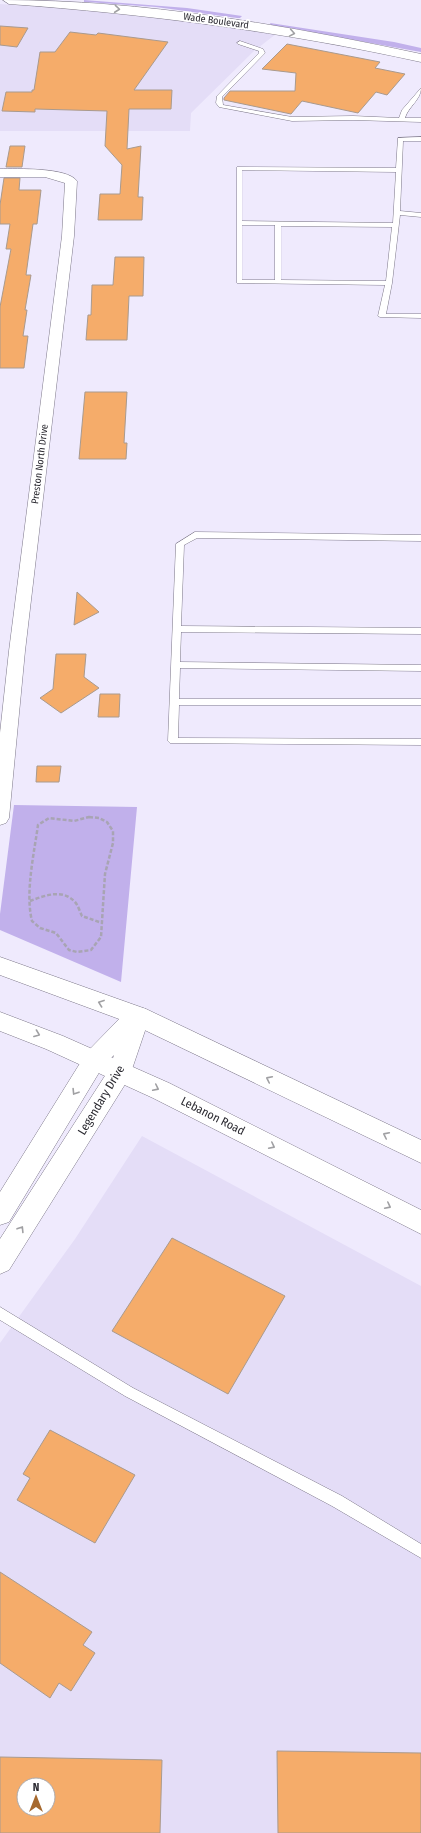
<svg xmlns="http://www.w3.org/2000/svg" width="421" height="1833" viewBox="0 0 421 1833" font-family="'Fira Sans Condensed',sans-serif">
	<style>
		.built { fill: #e4ddf7; fill-rule: evenodd }
		.green { fill: #c1b0eb }
		.building { fill: #f5ac6a; stroke: #a99a8e; fill-rule: evenodd }
		.lines { fill: none; stroke-linecap: round; stroke-linejoin: round }
		.service-casing { stroke: #7d7889; stroke-width: 1 }
		.minor-casing { stroke: #7d7889; stroke-width: 1 }
		.tertiary-casing { stroke: #7d7889; stroke-width: 1 }
		.secondary-casing { stroke: #7d7889; stroke-width: 1 }
		.path { stroke: #a8a4b3; stroke-width: 2.5; stroke-dasharray: 4 2; stroke-linecap: butt }
		.service { fill: #fff; fill-rule: evenodd }
		.minor { fill: #fff; fill-rule: evenodd }
		.tertiary { fill: #fff; fill-rule: evenodd }
		.secondary { fill: #fff; fill-rule: evenodd }
		.oneway { stroke: #a0a0a3 }
		.labels { text-anchor: middle; dominant-baseline: central; stroke-width: 3.5; stroke-linejoin: round; paint-order: stroke }
		.far-street-label { font-size: 10px; fill: #2c2b32; stroke: #fff }
		.street-label { font-size: 12px; fill: #2c2b32; stroke: #fff }
	</style>
	<rect width="100%" height="100%" fill="#efeafd"/>
	<path class="built" d="M0,4L142,15L276,34L254,51L191,113L190,131H0Z
		M142,1136L421,1286V1833H0V1343L75,1239ZM24,1785H48V1809H24Z"/>
	<path class="green" d="M84,0L187,8L242,16L240,18H237L156,7L87,2H84Z
		M270,23L394,42L421,48V52L286,28L271,25Z
		M14,805L137,807L121,982L0,930V914Z"/>
	<path class="building" d="M0,26L28,28L17,47L0,45Z
		M70,32L96,35L98,33L168,42L134,90H172L171,109H129L127,149L141,146L138,197H143L142,220H98L100,194H120L122,165L105,146L107,111L35,109V112L2,111L6,92H32V90H34L40,52H55Z
		M287,44L380,62L375,68L405,74L387,95L376,92L358,113L302,101L291,114L224,100V98L230,91H295L296,73L262,69Z
		M10,146H25L22,167H6Z
		M4,178H20L19,190H41L37,224H33L26,275H31L25,310H27L23,336H28L24,368H0V307L11,249H6L10,224H0V205Z
		M115,257H144L143,296H129L127,340H86L88,315H91L92,285H113Z
		M85,392H127L124,443H127L126,459H79Z
		M77,592L99,612L74,625Z
		M56,654H86L84,677L99,688L61,713L40,698L53,689Z
		M100,694H120L119,717H98Z
		M37,766H61L59,782H36Z
		M172,1238L285,1296L228,1394L112,1331Z
		M50,1430L135,1475L95,1543L17,1500L30,1478L23,1474Z
		M0,1572L92,1632L83,1645L95,1653L71,1691L59,1683L50,1698L0,1663Z
		M277,1751L421,1753V1833H278Z
		M0,1757L162,1760L160,1833H0ZM24,1785H48V1809H24Z"/>
	<g class="lines">
		<g class="service-casing">
			<path id="service" d="M240,41L263,49L265,53L222,97L223,105L292,117L353,116L399,118L402,110L421,88C421,100 408,107 405,118H421V122L353,120L292,121L219,107L216,103L217,96L259,53V51L238,44L237,43Z
				M421,137V141H403L400,211L421,213V217L400,215L392,283L386,314H421V318L380,317L378,316L385,285L237,283V167L396,168L398,138ZM242,170L396,172L393,223L242,221ZM242,225H275V280H242ZM281,226L392,227L386,281L281,280Z
				M195,532L421,535V541L197,538L184,545L181,626L421,628V634L181,632L180,662L421,665V671L180,668L179,699H421V705H179L178,738L421,739V745L170,743L168,741L176,544Z
				M0,1307L133,1388L342,1496L421,1544V1558L332,1506L125,1396L0,1320Z"/>
		</g>
		<g class="minor-casing">
			<path id="minor" d="M0,169C17,169 67,167 77,181L74,236L25,651L9,818L6,823L0,825V733L9,651L62,236L65,183L45,177H0Z"/>
		</g>
		<g class="tertiary-casing">
			<path id="tertiary" d="M3,0C143,0 284,25 421,54V62C285,32 148,14 9,4Z
				M138,1007L146,1009L150,1016L129,1078L9,1270L0,1274V1239L110,1068L114,1055L103,1066L9,1222L0,1225V1192L87,1052L127,1011Z"/>
		</g>
		<g class="secondary-casing">
			<path id="secondary" d="M0,957L146,1009L421,1140V1163L130,1023L0,975Z
				M0,1012L63,1036L169,1083L421,1210V1234L153,1098L46,1049L0,1031Z"/>
		</g>
		<path class="path" d="M89,817L99,818L107,822L113,831V843L105,874L101,937L91,950L77,952L69,950L56,933L40,928L32,921C25,893 34,854 38,825L49,818L74,821Z
			M30,901C44,896 62,888 75,902C78,905 80,912 82,916L102,923"/>
		<use href="#service" class="service"/>
		<use href="#minor" class="minor"/>
		<use href="#tertiary" class="tertiary"/>
		<use href="#secondary" class="secondary"/>
	</g>
	<defs><path id="oneway-chevron" d="M-2-3.5L2.5 0L-2 3.5" fill="none" stroke-width="1.6" stroke-linecap="round" stroke-linejoin="round"/></defs>
	<g class="oneway">
		<use href="#oneway-chevron" transform="translate(117 9) rotate(6)"/>
		<use href="#oneway-chevron" transform="translate(292 33) rotate(10)"/>
		<use href="#oneway-chevron" transform="translate(101 1003) rotate(-160)"/>
		<use href="#oneway-chevron" transform="translate(37 1034) rotate(21)"/>
		<use href="#oneway-chevron" transform="translate(269 1079) rotate(-154)"/>
		<use href="#oneway-chevron" transform="translate(156 1088) rotate(26)"/>
		<use href="#oneway-chevron" transform="translate(75 1092) rotate(122)"/>
		<use href="#oneway-chevron" transform="translate(386 1135) rotate(-154)"/>
		<use href="#oneway-chevron" transform="translate(272 1146) rotate(27)"/>
		<use href="#oneway-chevron" transform="translate(388 1206) rotate(27)"/>
		<use href="#oneway-chevron" transform="translate(21 1229) rotate(-58)"/>
	</g>
	<g class="labels">
		<g class="far-street-label">
			<text transform="translate(216 21) rotate(8)">Wade Boulevard</text>
			<text transform="translate(40 464) rotate(-83)">Preston North Drive</text>
		</g>
		<g class="street-label">
			<text transform="translate(101 1100) rotate(-59)">Legendary Drive</text>
			<text transform="translate(213 1116) rotate(27)">Lebanon Road</text>
		</g>
	</g>
	<g transform="translate(36 1797)"><circle r="19" fill="#ffffff" stroke="#abaaad"/>
	<path d="M0-3L7 15L0 10L-7 15Z" fill="#a6692e"/>
	<text y="-6" font-size="11" font-weight="bold" text-anchor="middle" fill="#2c2b32">N</text>
	</g>
</svg>
